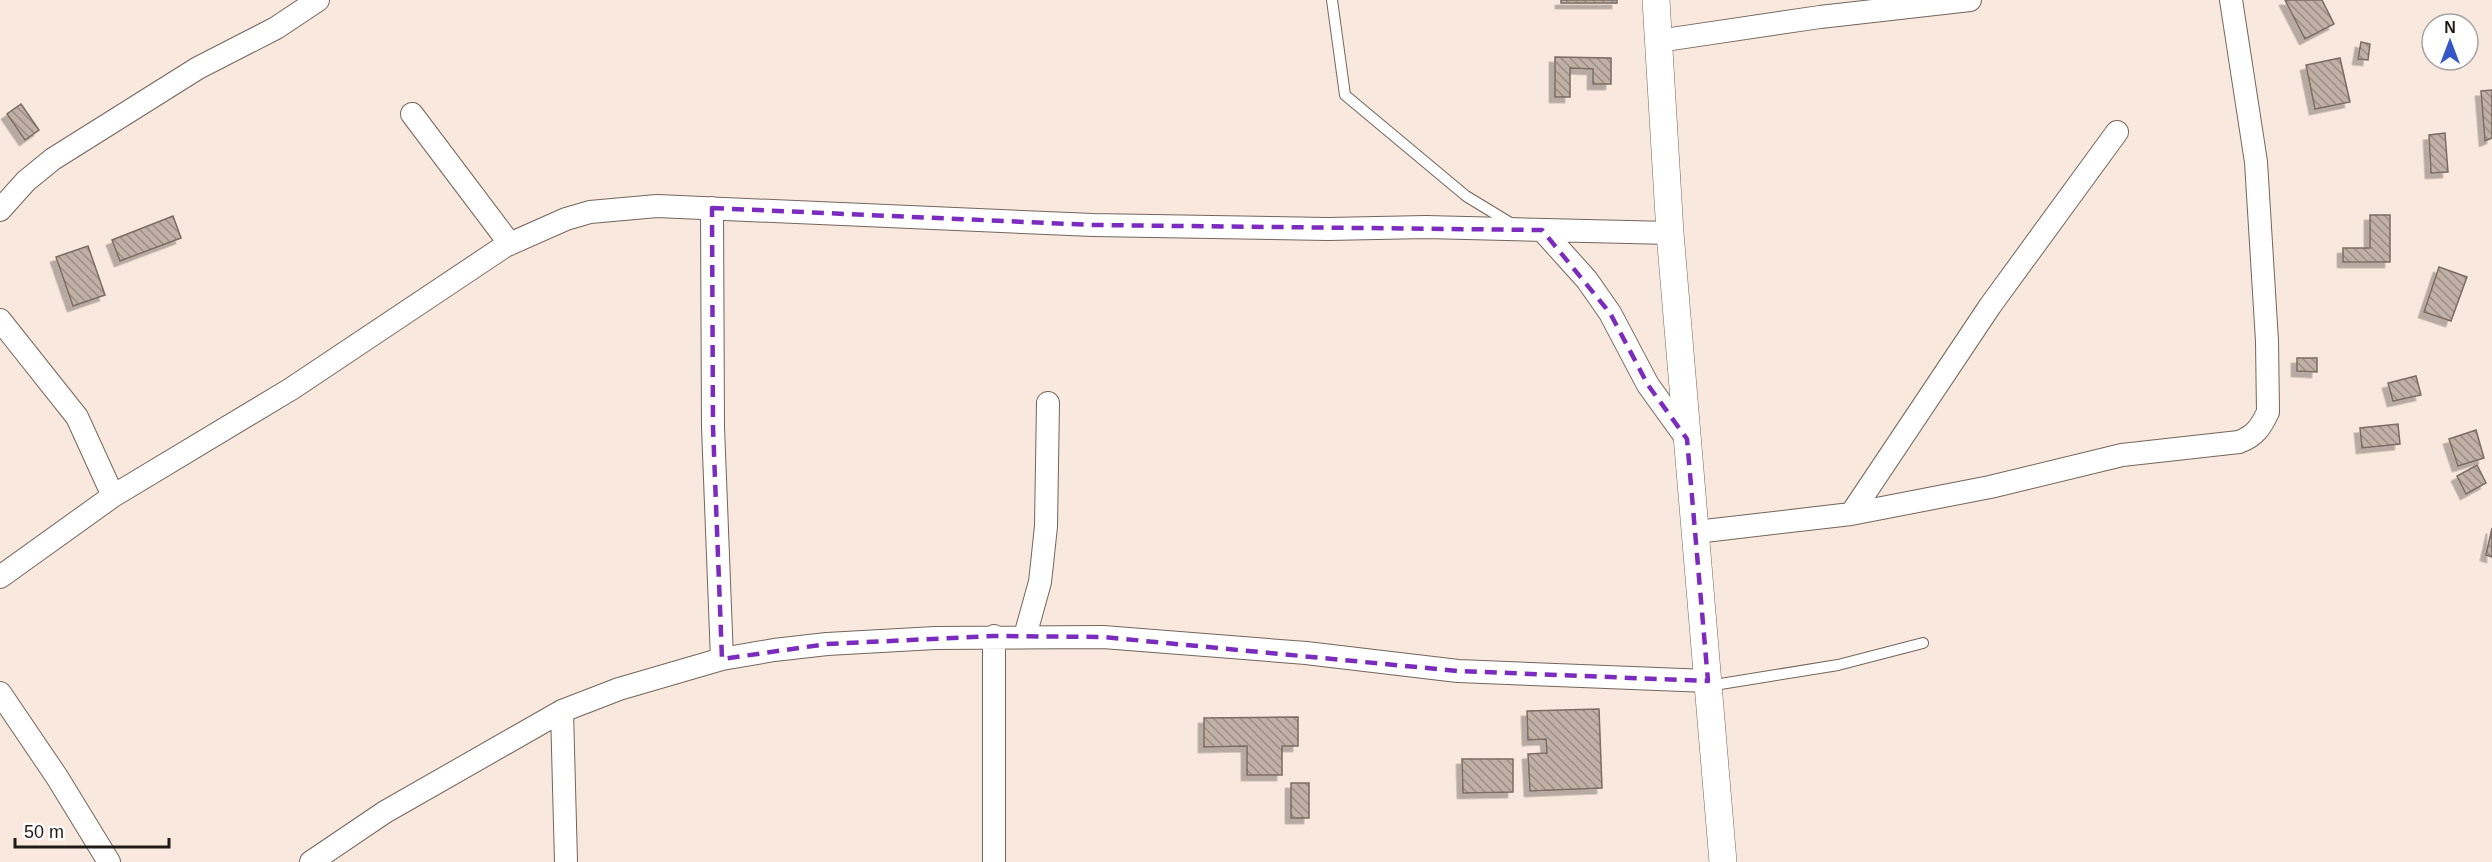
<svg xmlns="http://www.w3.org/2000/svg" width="2492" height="862" viewBox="0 0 2492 862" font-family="Arial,sans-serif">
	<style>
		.building { fill: url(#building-back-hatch); stroke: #7b6c63; stroke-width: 1.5; filter: url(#shadow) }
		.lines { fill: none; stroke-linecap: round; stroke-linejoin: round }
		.service-casing { stroke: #73655c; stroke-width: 12 }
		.minor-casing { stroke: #73655c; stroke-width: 24 }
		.tertiary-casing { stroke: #73655c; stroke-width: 28 }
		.service { stroke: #fff; stroke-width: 10 }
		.minor { stroke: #fff; stroke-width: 22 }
		.tertiary { stroke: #fff; stroke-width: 27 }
		.marked { fill: none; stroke: #7b2cbf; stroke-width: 4.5; stroke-dasharray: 12 8; stroke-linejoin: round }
	</style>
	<defs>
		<pattern id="building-back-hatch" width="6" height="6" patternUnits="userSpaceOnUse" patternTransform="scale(1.5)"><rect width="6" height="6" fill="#c0b0a6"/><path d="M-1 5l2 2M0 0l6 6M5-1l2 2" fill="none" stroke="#9c8e86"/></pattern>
		<filter id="shadow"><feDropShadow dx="-5.5" dy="5.5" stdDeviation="0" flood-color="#0004"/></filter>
	</defs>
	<rect width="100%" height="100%" fill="#f9e8dd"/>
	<path class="building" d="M1561,0H1617V3H1561Z
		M2285,0H2322L2334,24L2305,39Z
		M2361,42L2370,44L2368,60L2358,59Z
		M1555,57L1611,58V84H1593V69L1570,68V97H1555Z
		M2340,58L2350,102L2315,109L2306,65Z
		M2492,90V138L2485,141L2481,91Z
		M21,104L39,130L25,140L7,114Z
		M2445,133L2448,172L2431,173L2429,135Z
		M2370,215H2390V262H2343V248H2370Z
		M173,216L181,238L120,261L112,240Z
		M88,246L105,295L73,306L56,257Z
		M2439,267L2467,277L2451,321L2424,312Z
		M2297,358H2317V372L2297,371Z
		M2416,376L2421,395L2393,401L2388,383Z
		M2398,424L2400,444L2362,448L2360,428Z
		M2476,430L2484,458L2458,466L2449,439Z
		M2477,465L2486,483L2466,494L2457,476Z
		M2492,528V557L2486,555Z
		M1599,709L1602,788L1530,791L1528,754L1547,753L1546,739L1528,740L1527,711Z
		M1298,717V746H1282V775H1247V746L1204,747V718Z
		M1462,759H1513V792L1463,793Z
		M1291,783H1309V818H1291Z"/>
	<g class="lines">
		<g class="service-casing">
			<path id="service" d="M1332,0L1345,95L1466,196L1512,224
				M1708,686L1838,665L1923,643"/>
		</g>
		<g class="minor-casing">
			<path id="minor" d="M1658,41L1820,17L1970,0
				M412,114L510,244
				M712,208L713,427L722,659
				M0,210L26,181L53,159L198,68L276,28L318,0
				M1542,230L1587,280L1610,313L1648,385L1687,439
				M0,320L77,417L113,496
				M1851,514L1990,306L2117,132
				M1696,532L1851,514L1990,487L2122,455L2239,442C2255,436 2261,427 2268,412L2267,341L2256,162L2231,0
				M0,577L113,496L291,389L505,246L566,219L590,212L657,206L1093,225L1328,229L1426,227L1670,233
				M994,636V862
				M1025,636L1040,582L1042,564L1046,526L1048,403
				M0,693L57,777L109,862
				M562,711L566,862
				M311,862L385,812L562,711L619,689L722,659L774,650L827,644L935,638L1103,637L1306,653L1458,671L1708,681"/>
		</g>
		<g class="tertiary-casing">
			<path id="tertiary" d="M1656,0L1670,233L1723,862"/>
		</g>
		<use href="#service" class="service"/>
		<use href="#minor" class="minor"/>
		<use href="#tertiary" class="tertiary"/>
	</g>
	<path class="marked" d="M712,208L1093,225L1542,230L1610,313L1648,385L1687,439L1708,681L1458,671L1103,637L994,636L827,644L722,659L713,427Z"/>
	<g transform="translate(2450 42)"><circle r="28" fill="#ffffff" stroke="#a6a4a2" stroke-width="1.5"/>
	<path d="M0-4.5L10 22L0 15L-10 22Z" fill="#3456c6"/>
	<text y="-9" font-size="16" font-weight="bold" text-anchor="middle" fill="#211b17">N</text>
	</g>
	<path d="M15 838v9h154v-9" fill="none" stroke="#211b17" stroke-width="3"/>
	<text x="24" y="838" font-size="18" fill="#211b17" stroke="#ffffff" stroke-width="4.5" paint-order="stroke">50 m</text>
</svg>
